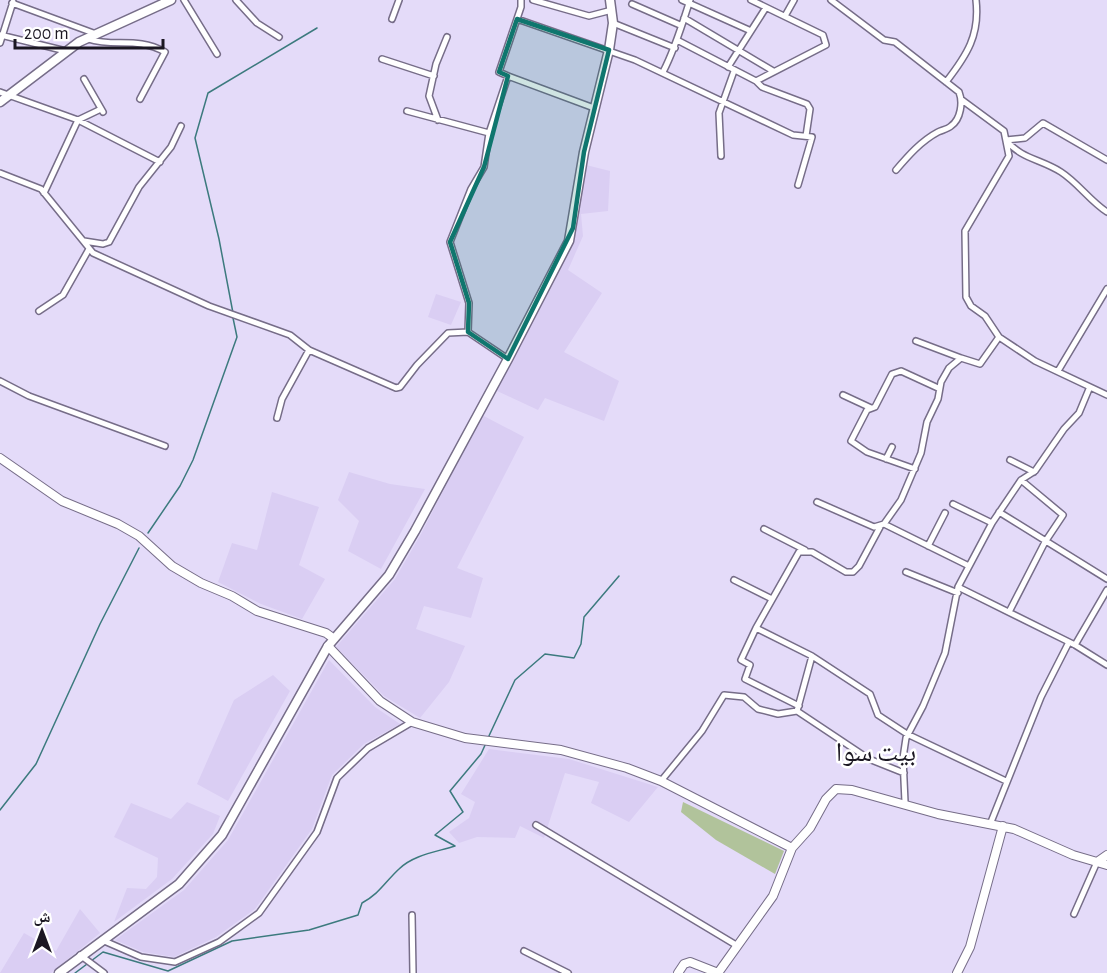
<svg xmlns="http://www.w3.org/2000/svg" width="1107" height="973" viewBox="0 0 1107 973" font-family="'Alegreya Sans','Noto Naskh Arabic',sans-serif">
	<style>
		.built { fill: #dacef3 }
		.green { fill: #b1c39b }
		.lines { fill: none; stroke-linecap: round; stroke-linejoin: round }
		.stream { stroke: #3c7a7e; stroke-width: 1.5 }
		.street-casing { stroke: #766d88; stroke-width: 8 }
		.secondary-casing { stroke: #766d88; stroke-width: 10 }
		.primary-casing { stroke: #766d88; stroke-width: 11 }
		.street { stroke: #fff; stroke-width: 5 }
		.secondary { stroke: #fff; stroke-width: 8 }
		.primary { stroke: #fff; stroke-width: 8 }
		.marked { fill: #0f766e; fill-opacity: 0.2; stroke: #0f766e; stroke-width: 4.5; stroke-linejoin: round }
		.labels { text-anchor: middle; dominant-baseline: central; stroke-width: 5; stroke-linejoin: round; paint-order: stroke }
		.quarter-label { font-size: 27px; fill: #1b1722; stroke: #fff }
	</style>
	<rect width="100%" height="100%" fill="#e4dbf9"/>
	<path class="built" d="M586,165L610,171L608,211L581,214L583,236L568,270L602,293L564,352L619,381L604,421L545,398L538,410L495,390L574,236Z
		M436,294L461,302L451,325L428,317Z
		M482,415L524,437L457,568L483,578L471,618L424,606L416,629L465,646L449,682L420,718L384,696L336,647L395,579L421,534Z
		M349,472L390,484L425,489L381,569L348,551L359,521L338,500Z
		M272,492L319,507L299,565L325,579L302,619L261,604L218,582L232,543L257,550Z
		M329,660L375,707L400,724L364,744L332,775L312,829L255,909L216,937L174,957L143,952L115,940L184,890L228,840Z
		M273,675L290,691L228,801L197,784L234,700Z
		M489,749L569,759L658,787L629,822L591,803L599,782L565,773L544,838L520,826L515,838L477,837L459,843L449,832L469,818L475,802L461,794Z
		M187,802L220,816L213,834L172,879L114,922L127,888L146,889L157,877L158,858L114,837L131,803L171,819Z
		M80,909L100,933L51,973H0L24,933L56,951Z"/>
	<path class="green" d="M683,802L784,851L775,874L716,840L681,812Z"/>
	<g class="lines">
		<path class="stream" d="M233,313L219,239L195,138L208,93L317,28
			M148,533L180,486L193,460L237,337L233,318
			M488,738L515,680L545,654L574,658L581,644L584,617L619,576
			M0,810L36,764L100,624L139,548
			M75,973L103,952L168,971L232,941L309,930L358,915L362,903C380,893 384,883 399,869C413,855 436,852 455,846L435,835L463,812L450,791L481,754L486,743"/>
		<g class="street-casing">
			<path id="street" d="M184,0L217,54
				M236,0L257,23L279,37
				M533,0L589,16L612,10
				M682,0L751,31
				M831,0L884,40L895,42L959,92C963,102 961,119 951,126C948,129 942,130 938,132C921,141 908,156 896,170
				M12,3L96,34
				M632,4L680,25
				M785,16L794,0
				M684,18L773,71
				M392,19L399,0
				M517,19L635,60L793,135L812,137L798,185
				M613,23L675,48
				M0,35L66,51
				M88,39C115,48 136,36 165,52L140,99
				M677,40L756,81L826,45L823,35L751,0
				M0,43L13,2
				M382,59L434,76
				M728,67L765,9
				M663,72C675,49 682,25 690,0
				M508,76L499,72L521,7V0
				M84,79L103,112
				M756,81L762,87L807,104L810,109L806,136
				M946,82C967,55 980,35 976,0
				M0,92L78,120L160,162
				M962,100L1004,131L1009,156L965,231L966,297L971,306L985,316L999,337L1035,361L1107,395
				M407,111L489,133
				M438,120L429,96L436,64L447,37
				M721,156L719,113L734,71
				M1107,160L1043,123L1025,138L1006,140C1021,159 1041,159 1061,172C1078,183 1090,201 1107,212
				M0,173L41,189L93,253L209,306L290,335L309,350L396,388L400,387L417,365L448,333L468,332L508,359
				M44,193L78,120L101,109
				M84,241L103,244L109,242L139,187L171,147L181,126
				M39,311L63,295L89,249
				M468,332L469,303L450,242L471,189L484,167L489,133L508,76L594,108
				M916,341L961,358
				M1058,371L1107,289
				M0,381L29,396L165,446
				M843,395L871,408
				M277,418L282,399L309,350
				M886,459L892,447
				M1010,460L1034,472
				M915,469L867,452L851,441L867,410L875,407L892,374L901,371L938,388
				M817,502L874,527L884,524L901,500L921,453L927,422L938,399L941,382L949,368L961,358L980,364L999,337
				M953,504L992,523
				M999,512L1107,579
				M884,524L969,566
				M880,527L859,566L853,572H846L812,552H799L756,628L812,656L797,711L869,759L904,773
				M764,529L805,550
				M928,546L945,513
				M906,572L958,593
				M734,580L772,599
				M958,587L1075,645L1107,665
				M1009,612L1045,542L1063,515L1021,480
				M756,628L741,660L750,665L745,679L799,706
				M1075,645L1107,590
				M812,656L870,694L878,715L907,734L1006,781
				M661,781L702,731L724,695L744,697L758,709L778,714L797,711
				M905,802L903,758L906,738L923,706L945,653L958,587L992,523L1021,480L1035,471L1064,429L1079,413L1089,389
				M991,822L1041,697L1069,642
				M536,825L736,945
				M1074,914L1097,862
				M412,915L413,973
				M102,940L141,957L175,962L219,942L259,913L317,832L337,778L368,748L412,722
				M524,951L568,973
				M80,955L104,973"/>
		</g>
		<g class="secondary-casing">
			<path id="secondary" d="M0,458L62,501L118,524L139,536L172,566L201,583L232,596L257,611L326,633L333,638
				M328,646L380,701L412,722L465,738L561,750L627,768L661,781L792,848
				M1097,862L1107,855
				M678,973L684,964L690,962L718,973
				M718,973L773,896L792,848L810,828L826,799L836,789L852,790L938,814L1014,829L1073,855L1107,865
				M957,973L970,947L1003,826"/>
		</g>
		<g class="primary-casing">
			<path id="primary" d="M0,102L79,42L171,0
				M59,973L179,884L222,835L328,646L389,575L415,531L508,359L569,241L584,152L609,50L613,23L610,0"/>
		</g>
		<use href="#street" class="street"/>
		<use href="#secondary" class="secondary"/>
		<use href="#primary" class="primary"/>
	</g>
	<path class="marked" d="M517,19L609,50L584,152L573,228L508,359L468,332L469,303L450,242L484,167L508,76L499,72Z"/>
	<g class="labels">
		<g class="quarter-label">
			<text x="876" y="752">بيت سوا</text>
		</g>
	</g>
	<g transform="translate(42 931)" stroke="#ffffff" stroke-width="4.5" paint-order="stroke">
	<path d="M0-4.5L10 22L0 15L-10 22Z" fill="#1b1722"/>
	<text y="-9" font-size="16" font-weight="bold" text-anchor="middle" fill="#1b1722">ش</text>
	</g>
	<path d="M15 39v9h148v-9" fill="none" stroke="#1b1722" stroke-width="3"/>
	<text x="24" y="39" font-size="18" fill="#1b1722" stroke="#ffffff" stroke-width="4.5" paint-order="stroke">200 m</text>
</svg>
